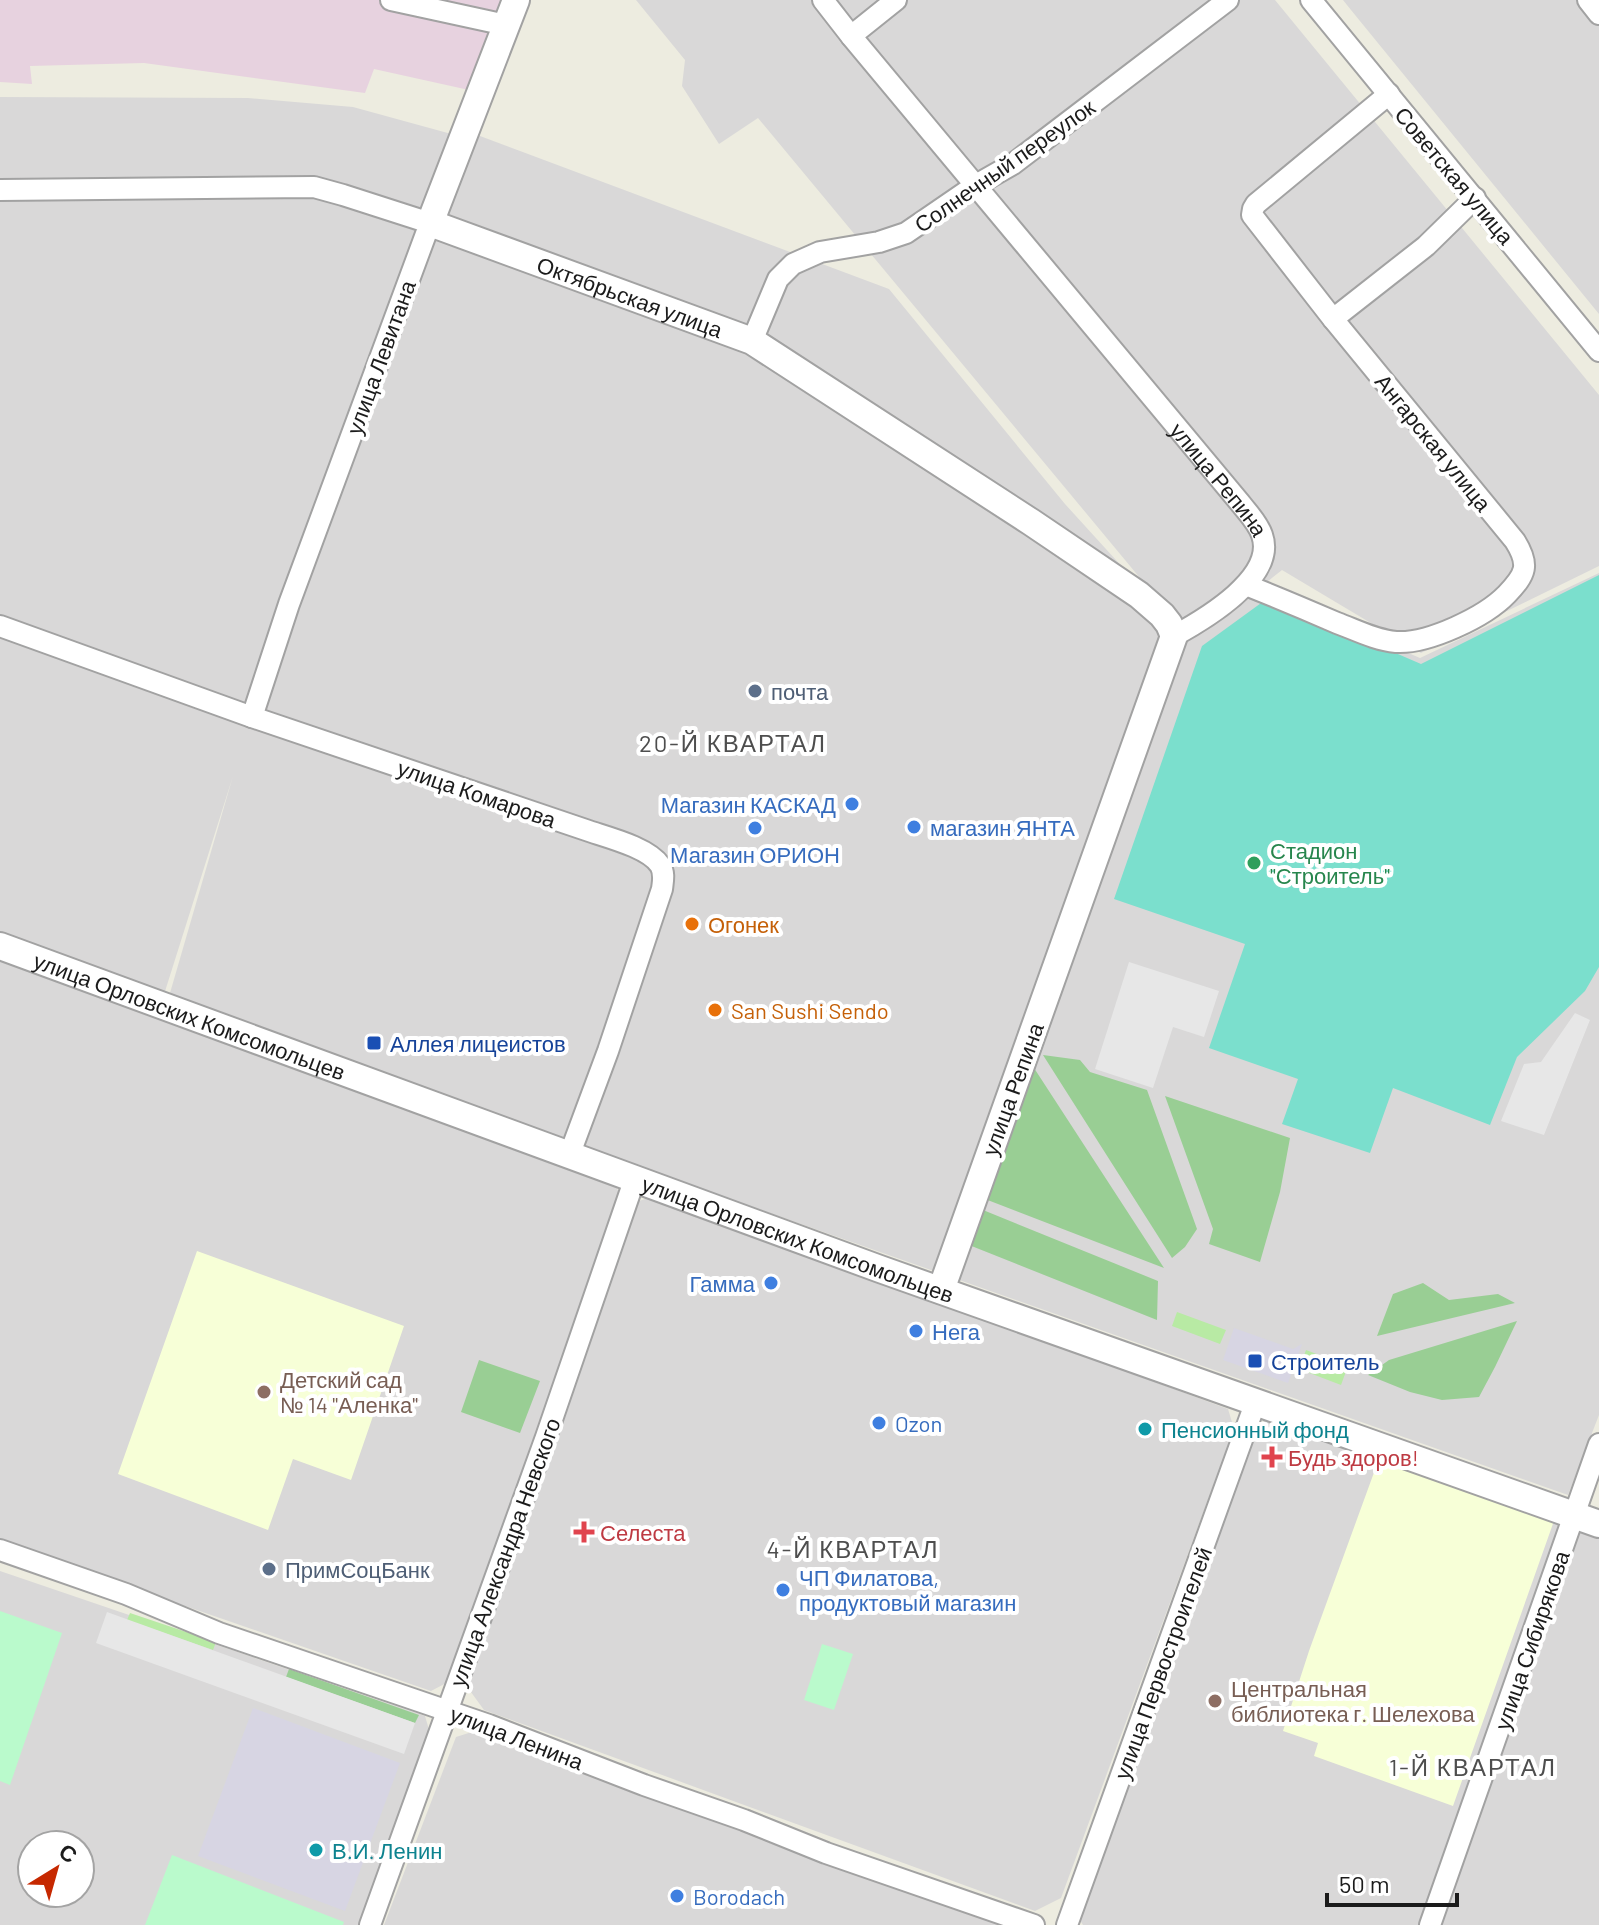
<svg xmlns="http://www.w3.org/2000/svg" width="1599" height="1925" viewBox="0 0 1599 1925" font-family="Barlow,sans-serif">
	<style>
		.residential { fill: #d9d8d8; fill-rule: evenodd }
		.industrial { fill: #e7d2df }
		.education { fill: #f7ffd7 }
		.grass { fill: #b8eaa4 }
		.forest { fill: #99ce94 }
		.park { fill: #bafacc }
		.pitch { fill: #7bdfcd }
		.parking { fill: #e7e7e7 }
		.plaza { fill: #d7d5e3 }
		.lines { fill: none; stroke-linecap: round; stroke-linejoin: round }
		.minor-casing { stroke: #a2a2a2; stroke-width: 24 }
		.tertiary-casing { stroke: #a2a2a2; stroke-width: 30 }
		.minor { stroke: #fff; stroke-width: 20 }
		.tertiary { stroke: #fff; stroke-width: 26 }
		.service-dot { fill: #5c6f8a; stroke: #fff; stroke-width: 3 }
		.shop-dot { fill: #3f7fe0; stroke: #fff; stroke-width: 3 }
		.leisure-dot { fill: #2e9e5b; stroke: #fff; stroke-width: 3 }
		.food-dot { fill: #e8710a; stroke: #fff; stroke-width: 3 }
		.transit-dot { fill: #1a4fb4; stroke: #fff; stroke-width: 3 }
		.education-dot { fill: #8d6e63; stroke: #fff; stroke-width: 3 }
		.culture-dot { fill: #0f9aa8; stroke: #fff; stroke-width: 3 }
		.health-dot { fill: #e0444e; stroke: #fff; stroke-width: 3 }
		.labels { text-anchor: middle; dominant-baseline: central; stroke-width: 8; stroke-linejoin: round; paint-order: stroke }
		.street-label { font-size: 22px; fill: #1b1b1b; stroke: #fff }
		.service-label { font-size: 22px; fill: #4e5e75; stroke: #fff; text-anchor: start }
		.shop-label { font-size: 22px; fill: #366cbe; stroke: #fff; text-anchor: start }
		.leisure-label { font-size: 22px; fill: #27864d; stroke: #fff; text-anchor: start }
		.food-label { font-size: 22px; fill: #c56008; stroke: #fff; text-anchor: start }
		.transit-label { font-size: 22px; fill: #164399; stroke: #fff; text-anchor: start }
		.education-label { font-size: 22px; fill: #785e54; stroke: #fff; text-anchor: start }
		.culture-label { font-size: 22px; fill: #0d838f; stroke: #fff; text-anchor: start }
		.health-label { font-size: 22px; fill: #be3a42; stroke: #fff; text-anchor: start }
		.neighbourhood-label { font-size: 24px; letter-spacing: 2px; fill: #4e4e4e; stroke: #fff }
	</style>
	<rect width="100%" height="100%" fill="#edece0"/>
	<path class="residential" d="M636,0H1275L1599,395V566L1421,653L1282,570L1258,589L1420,658L1599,573V1415L1568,1495L175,1003L170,993L233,776L161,1004L0,941V97L248,98L353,107L455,135L464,130L889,289L1065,504L1166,615L1184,631L758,118L719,144L682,86L685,60Z
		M1343,0H1599V314L1351,10Z
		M0,960L613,1181L620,1194L450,1681L431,1691L0,1542Z
		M654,1196L1228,1409L1234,1429L1061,1898L1035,1911L484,1710L468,1688L639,1201Z
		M1272,1418L1599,1531V1925H1083L1078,1917L1251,1427Z
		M0,1571L425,1716L430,1733L366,1925H0ZM32,1845H80V1893H32Z
		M475,1731L1006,1925H384L456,1737Z"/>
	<path class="industrial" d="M0,0H501L469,90L374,69L365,93L144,63L30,66L32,84L0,82Z"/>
	<path class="education" d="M197,1251L404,1326L351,1480L293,1459L268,1530L118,1474Z
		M1380,1456L1555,1518L1453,1806L1314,1756L1318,1743L1283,1731L1309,1651Z"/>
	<path class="grass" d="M1177,1312L1226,1330L1220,1344L1172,1326Z
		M1306,1350L1348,1366L1341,1385L1299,1369Z
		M130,1613L216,1642L213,1650L127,1620Z"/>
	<path class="forest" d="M1043,1055L1080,1060L1090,1072L1147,1090L1197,1229L1185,1247L1172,1258Z
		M1034,1068L1164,1268L985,1199Z
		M1165,1096L1290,1138L1280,1192L1260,1262L1209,1244L1213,1229Z
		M983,1210L1158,1281L1157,1320L969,1245Z
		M1423,1283L1449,1300L1498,1294L1515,1303L1377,1336L1393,1294Z
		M1517,1321L1495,1367L1479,1397L1442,1400L1410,1392L1368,1375L1389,1360Z
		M479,1360L540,1381L520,1433L461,1412Z
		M289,1669L419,1715L415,1723L286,1677Z"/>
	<path class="park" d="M0,1611L62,1633L10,1785L0,1781Z
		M822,1644L853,1654L834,1710L804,1700Z
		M172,1855L344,1922L343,1925H145Z"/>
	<path class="pitch" d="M1599,575V967L1585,991L1517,1057L1490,1125L1393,1088L1370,1153L1282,1124L1298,1079L1209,1048L1245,944L1114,899L1202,646L1268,598L1421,664Z"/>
	<path class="parking" d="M1129,962L1219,991L1204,1037L1173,1027L1153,1088L1095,1069Z
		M1575,1013L1590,1020L1544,1135L1501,1121L1524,1064L1541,1062Z
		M107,1612L415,1723L404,1754L96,1643Z"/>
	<path class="plaza" d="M1234,1328L1293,1349L1302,1344L1288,1383L1223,1360Z
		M253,1708L400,1763L345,1911L198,1856Z"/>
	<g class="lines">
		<g class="minor-casing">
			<g id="minor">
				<path d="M391,0L506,25"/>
				<path id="s1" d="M823,0L851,36L1241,504C1248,513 1258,523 1262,535C1277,577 1205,619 1174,636"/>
				<path d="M1311,0L1599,351"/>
				<path d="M1588,0L1599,14"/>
				<path d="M851,36L896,0"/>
				<path d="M0,190L314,187L343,195L430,223L289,604L252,717"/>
				<path d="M1333,319L1426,246L1475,198"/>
				<path d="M752,341L778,279L793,264L820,252L879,242L906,233L976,185L1013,164L1228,0"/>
				<path d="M1246,585C1276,597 1307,610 1337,623C1356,630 1375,640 1396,642C1428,644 1485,617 1507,594C1526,574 1530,565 1515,541L1333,319L1252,215L1253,209L1256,204L1389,94"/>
				<path d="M0,626L252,717L586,830C606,837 648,847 660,865C665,873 663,881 662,889L608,1051L569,1156"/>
				<path d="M0,1550L126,1594L219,1633L489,1725L644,1785L744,1820L826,1853L1034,1925"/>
				<path d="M370,1925L546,1437L635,1178"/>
				<path d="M1067,1925L1256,1401"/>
				<path d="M1430,1925L1599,1444"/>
			</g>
		</g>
		<g class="tertiary-casing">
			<g id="tertiary">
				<path id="s2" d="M516,0L430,223L752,341L1031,522L1139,595L1162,615L1169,624L1174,636L941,1290"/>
				<path id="s3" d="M0,946L880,1269L1599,1524"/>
			</g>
		</g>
		<use href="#minor" class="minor"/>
		<use href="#tertiary" class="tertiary"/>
	</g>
	<g class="service-dot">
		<circle cx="755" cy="691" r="8"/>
		<circle cx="269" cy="1569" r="8"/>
	</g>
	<g class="shop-dot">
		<circle cx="852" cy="804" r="8"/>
		<circle cx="914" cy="827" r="8"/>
		<circle cx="755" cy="828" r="8"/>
		<circle cx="771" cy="1283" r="8"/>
		<circle cx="916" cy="1331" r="8"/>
		<circle cx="879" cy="1423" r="8"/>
		<circle cx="783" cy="1590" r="8"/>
		<circle cx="677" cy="1896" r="8"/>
	</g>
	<circle class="leisure-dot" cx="1254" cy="863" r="8"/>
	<g class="food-dot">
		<circle cx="692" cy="924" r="8"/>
		<circle cx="715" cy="1010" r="8"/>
	</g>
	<g class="transit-dot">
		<rect x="366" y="1035" width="16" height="16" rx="4"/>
		<rect x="1247" y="1353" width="16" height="16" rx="4"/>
	</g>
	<g class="education-dot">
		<circle cx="264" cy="1392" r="8"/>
		<circle cx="1215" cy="1701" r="8"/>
	</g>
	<g class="culture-dot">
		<circle cx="1145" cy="1429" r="8"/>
		<circle cx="316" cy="1850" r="8"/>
	</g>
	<g class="health-dot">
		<path d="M1268 1445h8v8h8v8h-8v8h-8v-8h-8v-8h8z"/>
		<path d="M580 1520h8v8h8v8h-8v8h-8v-8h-8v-8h8z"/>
	</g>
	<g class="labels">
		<g class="street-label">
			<text transform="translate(1004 165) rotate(-35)">Солнечный переулок</text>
			<text transform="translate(1455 175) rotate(50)">Советская улица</text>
			<text stroke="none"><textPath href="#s2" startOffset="452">Октябрьская улица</textPath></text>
			<text transform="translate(380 357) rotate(-70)">улица Левитана</text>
			<text transform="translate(1434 442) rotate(51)">Ангарская улица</text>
			<text stroke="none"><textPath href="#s1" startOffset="622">улица Репина</textPath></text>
			<text transform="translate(477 793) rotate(19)">улица Комарова</text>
			<text stroke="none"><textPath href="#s3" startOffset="202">улица Орловских Комсомольцев</textPath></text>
			<text transform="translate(1012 1089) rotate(-70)">улица Репина</text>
			<text stroke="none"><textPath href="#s3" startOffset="850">улица Орловских Комсомольцев</textPath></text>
			<text transform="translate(504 1552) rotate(-70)">улица Александра Невского</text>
			<text transform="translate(1531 1640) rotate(-71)">улица Сибирякова</text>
			<text transform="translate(1162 1663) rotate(-70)">улица Первостроителей</text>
			<text transform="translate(517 1737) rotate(21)">улица Ленина</text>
		</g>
		<g class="service-label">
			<text x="771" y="691">почта</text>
			<text x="285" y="1569">ПримСоцБанк</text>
		</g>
		<g class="shop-label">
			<text x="836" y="804" text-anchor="end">Магазин КАСКАД</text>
			<text x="930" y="827">магазин ЯНТА</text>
			<text x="755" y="854" text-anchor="middle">Магазин ОРИОН</text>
			<text x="755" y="1283" text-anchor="end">Гамма</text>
			<text x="932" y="1331">Нега</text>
			<text x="895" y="1423">Ozon</text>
			<text x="799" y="1577">ЧП Филатова,<tspan x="799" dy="25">продуктовый магазин</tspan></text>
			<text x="693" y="1896">Borodach</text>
		</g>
		<g class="leisure-label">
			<text x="1270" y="850">Стадион<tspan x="1270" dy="25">"Строитель"</tspan></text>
		</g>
		<g class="food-label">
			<text x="708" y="924">Огонек</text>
			<text x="731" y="1010">San Sushi Sendo</text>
		</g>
		<g class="transit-label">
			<text x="390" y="1043">Аллея лицеистов</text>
			<text x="1271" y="1361">Строитель</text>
		</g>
		<g class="education-label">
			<text x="280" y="1379">Детский сад<tspan x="280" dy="25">№ 14 "Аленка"</tspan></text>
			<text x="1231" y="1688">Центральная<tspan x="1231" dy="25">библиотека г. Шелехова</tspan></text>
		</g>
		<g class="culture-label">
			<text x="1161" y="1429">Пенсионный фонд</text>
			<text x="332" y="1850">В.И. Ленин</text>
		</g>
		<g class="health-label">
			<text x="1288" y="1457">Будь здоров!</text>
			<text x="600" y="1532">Селеста</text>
		</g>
		<g class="neighbourhood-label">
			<text x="733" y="742">20-Й КВАРТАЛ</text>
			<text x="853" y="1548">4-Й КВАРТАЛ</text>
			<text x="1473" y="1766">1-Й КВАРТАЛ</text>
		</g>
	</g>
	<g transform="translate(56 1869) rotate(37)"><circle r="38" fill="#ffffff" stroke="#a4a4a4" stroke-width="2"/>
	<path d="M0-6L14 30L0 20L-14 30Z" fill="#c62800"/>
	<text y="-12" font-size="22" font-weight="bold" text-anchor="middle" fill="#1b1b1b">С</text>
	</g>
	<path d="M1327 1893v12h130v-12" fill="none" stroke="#1b1b1b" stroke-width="4"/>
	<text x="1339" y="1893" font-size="24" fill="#1b1b1b" stroke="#ffffff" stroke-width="6" paint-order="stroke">50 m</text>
</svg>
